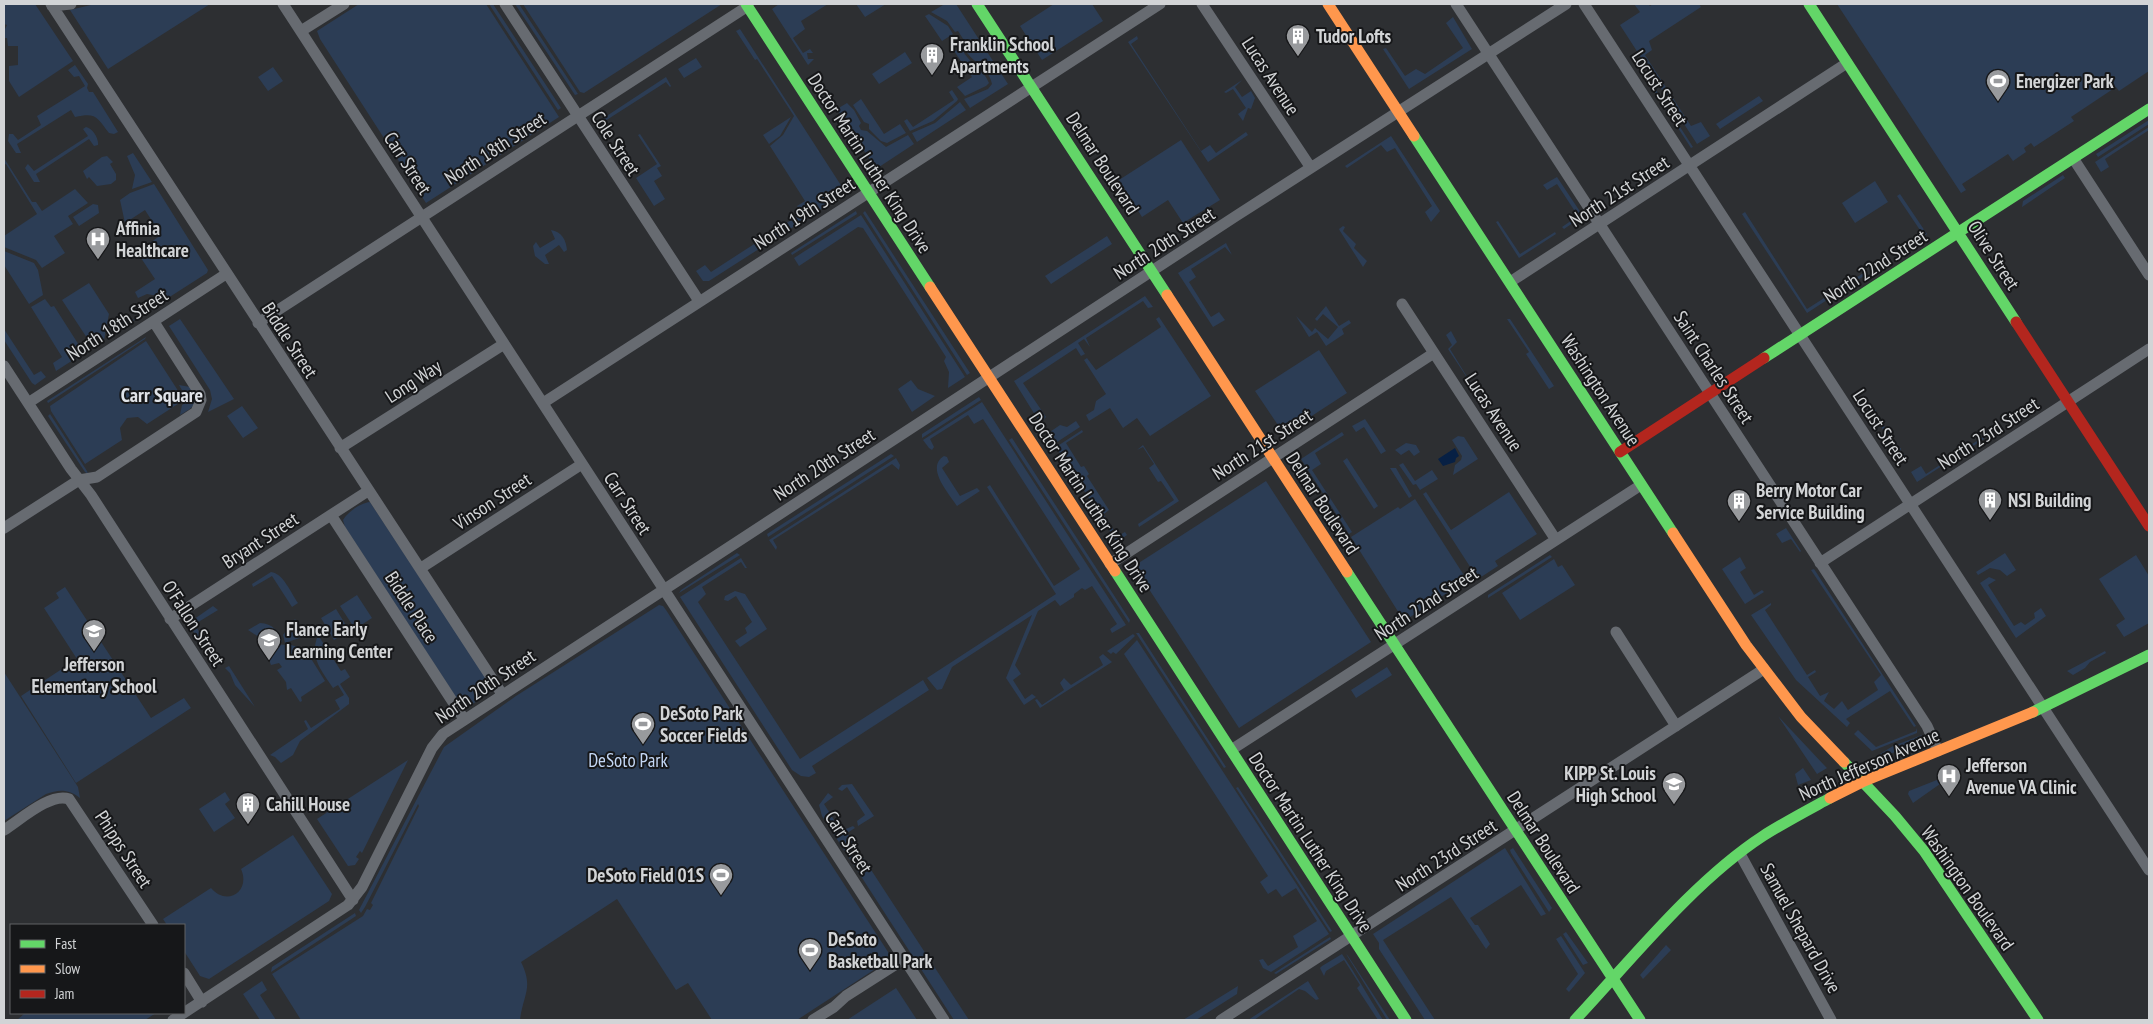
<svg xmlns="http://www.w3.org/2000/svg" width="2153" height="1024" viewBox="0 0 2153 1024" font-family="'PT Sans Narrow',sans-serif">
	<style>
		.green { fill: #2c3d55 }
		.water { fill: #072044 }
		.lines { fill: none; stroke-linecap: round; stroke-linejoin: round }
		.street { stroke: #676b71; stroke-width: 11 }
		.fast { stroke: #63d668; stroke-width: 11 }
		.slow { stroke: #ff974d; stroke-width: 11 }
		.jam { stroke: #b3261e; stroke-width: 11 }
		.labels { text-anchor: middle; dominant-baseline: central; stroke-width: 4; stroke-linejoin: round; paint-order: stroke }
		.poi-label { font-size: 19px; font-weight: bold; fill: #d2d4d6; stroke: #161719; text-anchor: start }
		.street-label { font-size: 19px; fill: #d2d4d6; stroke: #161719 }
		.park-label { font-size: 19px; fill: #c4d7f4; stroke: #161719 }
		.neighbourhood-label { font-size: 20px; font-weight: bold; fill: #e0e3e8; stroke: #161719 }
	</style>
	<rect width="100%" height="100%" fill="#2d2f32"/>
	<path class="green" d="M4,4H35L73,61L19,97L9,81V66L18,65V46H8L7,38H4V31L7,25L4,24Z
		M95,4H210L108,69L70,10Z
		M359,4H486L559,117L426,203L320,39L317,31Z
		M489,4H493L561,108L558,110Z
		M515,4H519L578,94L575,95Z
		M523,4H722L584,93L580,92Z
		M779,4H828L801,21L805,29L793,38L803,53L810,49L813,53H807L808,59H814L808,65L772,9Z
		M856,4H886L865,17Z
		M945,4H956L1008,84L970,108L964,99L988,89L992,84C989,67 971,62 964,48L967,45L958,31L955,32L947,21L931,12Z
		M1054,4H1092L1103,21L1042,60L1020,26Z
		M1634,4H1648L1650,6L1653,4H1699L1701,7L1649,41L1652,50L1645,55L1691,126L1701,122L1710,136L1697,144L1620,25L1640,12Z
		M1837,4H2149V71L2119,91L2116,87L2071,117L2074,121L2034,147L2031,143L2024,148L2026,152L2013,161L2008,154L1962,184L1966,190L1961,193Z
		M929,14L948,26L953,34L942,41L925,16Z
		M1453,17L1472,49L1409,89L1383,49L1386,48L1405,76L1416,69L1425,74L1463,48L1446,23Z
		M740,29L844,190L832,202L709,281H703L696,271L705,265L711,272L802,213L797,206L805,201L770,146L783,135L794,116L757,59L755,60L736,31Z
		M1137,36L1138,39L1131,44L1201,151L1210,145L1216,153L1246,132L1248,135L1208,162L1128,42Z
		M962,49C969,64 983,68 989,83L986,86L965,96L957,87L972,77L954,51Z
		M905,52L912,63L879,84L872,74Z
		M696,58L702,67L684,78L678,69Z
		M1636,59L1693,147L1691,148L1634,60Z
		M75,65L88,84L87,88L89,92H93L118,132L114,134L109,133C97,117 96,112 75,117L71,110L17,144L21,153H16L8,141L9,134H13L18,140L41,125L37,116L85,86L79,76L74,77L68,70Z
		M273,67L283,81L268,91L258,77Z
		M666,77L671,86L670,87L666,82L605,121L610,130L606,132L599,121Z
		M1242,80L1235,87L1242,97L1251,91L1255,98L1251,109L1248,108L1243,121L1238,114L1246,108L1233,89L1226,93L1224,92Z
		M952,90L958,99L957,101L933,121L910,131L904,121L907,119L913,127L954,100L949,92Z
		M1759,96L1763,101L1720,129L1716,124Z
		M861,99L884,134L900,124L906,133L887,143L881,141L869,129V124L864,122L853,105Z
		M960,102L966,110L917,142L912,133L935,123Z
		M847,103L854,110L861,123L859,126L861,130L867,131L886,147L908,135L914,144L876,169L837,109Z
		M791,117L780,136L769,144L763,135Z
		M2149,120V124L2098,157L2096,154Z
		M86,127C92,128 99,138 98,145L94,146L89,139L36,174L40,182H34L25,168L27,165L28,164L34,171L88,136L83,129Z
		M2149,127V130L2105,159L2109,167L2101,172L2095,162Z
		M640,134L661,166L657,168L662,176L654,181L665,199L654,206L636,178L657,164L638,135Z
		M1391,136L1440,211L1431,222L1425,212L1432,206L1395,148L1387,152L1381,145L1347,168L1345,166Z
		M1181,140L1220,200L1183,223L1168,200L1142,217L1119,180Z
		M133,153L152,182L132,189L135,175L127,156Z
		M107,156L113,162L110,164L116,174V180L111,184L97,186L89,177L87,179L83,171L102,157Z
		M4,158L32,202H36L42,211L75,189L88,203L68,216L73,224L54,236L65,253L42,268L36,260L4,247V236L37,214L6,164L4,165Z
		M2063,175L2065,178L2022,207L2023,201Z
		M1557,177L1583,216L1564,229L1562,227L1578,216L1557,184L1547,190L1543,185Z
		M1875,181L1888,202L1855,223L1842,203Z
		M154,184L208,270L207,273L168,298L147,294L138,298L135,292L155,279L137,252L161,235L145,210L125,223L120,200L130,193Z
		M1900,194L1927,234L1924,236L1897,196Z
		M93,204L98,205L99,213L79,226L73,217Z
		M856,211L857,214L792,255L791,253Z
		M865,211L970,373L967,375L863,213Z
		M1745,212L1807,309L1865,272L1867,274L1807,313L1742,214Z
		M861,215L965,377L948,388L949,372L944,361L946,357L863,228L858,227L799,266L794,258Z
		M1498,221L1520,254L1555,232L1556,234L1519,258L1496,222Z
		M1343,226L1345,227L1343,231L1356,244L1354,248L1367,261L1363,267L1340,231L1339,229Z
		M551,230C562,232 566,240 567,250L564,252L559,245L545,255L549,264H545L535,256L533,246L536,242L540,248L555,239Z
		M1107,236L1112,244L1051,284L1045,276Z
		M1226,243L1232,255L1225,247L1191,269L1196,277L1189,282L1211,317L1219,312L1225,320L1213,327L1178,273Z
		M4,251L34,263L38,270L43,295L29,304L4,265Z
		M89,283L109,314L104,340L93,347L62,300Z
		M1145,296L1153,307L1148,308L1143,301L1086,338L1090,347L1084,339L1078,343L1085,354L1081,356L1076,348L1023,383L1046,417L1040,423L1014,381Z
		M45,299L51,307L54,306L84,353L56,371L53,363L62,357L31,307Z
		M148,300L160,303L115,333L117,319L123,315L125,318L133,320L147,310L148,306L142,303Z
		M1326,306L1339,326L1349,320L1351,323L1342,329L1344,334L1326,346L1317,332L1309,337L1296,316L1312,332L1315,328L1328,339L1338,327L1323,314L1317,321L1315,319Z
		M1159,317L1211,396L1150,436L1137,418L1123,428L1110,408L1089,421L1086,415L1094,410L1096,401L1106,394L1084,360L1087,358L1096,370L1161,327L1156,319Z
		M180,319L234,399L208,412L212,399L210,390L169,326Z
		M1507,319H1510L1554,386L1549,389L1526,354L1529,352Z
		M4,329L34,375L41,371L46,377L35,385L32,383L4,340Z
		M1451,331L1457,342L1450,349L1474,388L1448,349L1452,345L1446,335Z
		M146,337L145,339L48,403L47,401Z
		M146,341L184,400L147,424L138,417L127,418L120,428L122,440L85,464L51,411L50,406Z
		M1319,350L1347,393L1284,434L1255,391Z
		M911,380L918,389L935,396L912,412L898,389Z
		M179,385L190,387C199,404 196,406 180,415L182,405L188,401Z
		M979,397L981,400L922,438V434Z
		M1867,397L1868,404L1872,405V409L1876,410L1875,415L1879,416V420L1883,421L1882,426L1886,427V431L1890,432L1889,437H1893V442L1897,443L1896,448H1901L1900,453L1904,454L1908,460L1904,462L1863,399Z
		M982,402L1126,625L1112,633L1110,629L1117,624L1092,586L1085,590L1082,588L1074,594V597L1060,606L1055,600L1038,611L1015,665L1021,674L1013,680L1025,699L1032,694L1036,697L1024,705L1006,678L1032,615L952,667L942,689L937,690L927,678L1056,594L987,487L990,485L1054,586L1080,569L983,419L974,424L968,415L930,439L934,447L932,450L929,448L923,440Z
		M242,406L258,428L243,438L227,416Z
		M50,414L87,471L88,474L85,472L48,416Z
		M1365,419L1386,451L1381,454L1364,427L1356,432L1352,426Z
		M1076,421L1080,427L1054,444L1047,434L1060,425L1067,427Z
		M1082,430L1083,432L1066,443L1081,467L1084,466L1089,474L1087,476L1109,510L1104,514L1105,517L1118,536L1125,532L1127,535L1117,542L1056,447Z
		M1342,432L1344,435L1315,453L1321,464L1312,470L1352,532L1349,534L1301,459Z
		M1458,436L1464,437L1478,459L1453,475L1455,465L1461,460L1462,456L1452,440Z
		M1983,437L1984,439L1917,482L1911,472L1921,466L1926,474Z
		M1012,438L1130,620L1129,623L1009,440Z
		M1406,443L1416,445L1420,452L1414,456L1409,450L1401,455L1395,450Z
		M1143,445L1179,501L1139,527L1138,524L1174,500L1161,481L1158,482L1149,468L1154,464L1143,447L1137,450Z
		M891,454L894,456L768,537L767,534Z
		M944,456L947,457L949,462L942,468L960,496L977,488L980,491L957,506C949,493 925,468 944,456Z
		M896,458L900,465L899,470L892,464L773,540L777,547L776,550L769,540Z
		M1347,458L1378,506L1374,509L1343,461Z
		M1403,463L1415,481L1432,470L1438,479L1420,490L1416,484L1413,485L1399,465Z
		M1390,468H1396L1412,496L1409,498Z
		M1266,481L1371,642L1239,728L1134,566Z
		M1426,492L1451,530L1509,492L1537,534L1495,561L1498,566L1478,579L1423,494Z
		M1415,499L1467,580L1404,621L1351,537L1398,507L1400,509Z
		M370,502L490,684L488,693L470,706L459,702L345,527L343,520C348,512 360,503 370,502Z
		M1786,528L1801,551L1800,552L1791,539L1782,543L1776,534Z
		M737,553L740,555L679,593L681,590Z
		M2005,553L2016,570L2007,576L2000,570L1990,568L1978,575L1976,572Z
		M1550,555L1552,557L1488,598V595Z
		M2136,555L2149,576V623L2124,637L2116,625L2125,619L2099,579Z
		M1740,557L1746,568L1740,572L1754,595L1762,590L1764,592L1745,604L1722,569Z
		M741,558L747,568H745L741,562L702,587L706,594L698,602L800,759L923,680L929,690L812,766L816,773L809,777L801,776L792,770L680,597Z
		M1554,559L1558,567L1562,565L1575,585L1520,620L1502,593Z
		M1814,569L1916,726L1914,727L1890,691L1846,719L1850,723L1847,727L1796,680L1751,615L1771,603V605L1765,610L1807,675L1815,670L1816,672L1808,677L1820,696L1829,692L1824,701L1834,709L1842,701L1848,710L1878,690L1874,682L1881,675L1811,570Z
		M271,572C283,573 291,593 298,603L292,607L272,576L253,587L252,584Z
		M1989,577L1996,580L1988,585L2014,626L2021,622L2025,625L2035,618L2034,613L2041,608L2046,616L2016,638L1980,583Z
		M65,587L151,718L184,698L191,708L76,783L21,696L77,659L44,608L59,598L56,593Z
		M735,591L745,594L767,629L740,647L735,641L747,633L745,628L752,622L736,596L728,601L724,600L725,596Z
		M357,595L372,618L355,629L340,606Z
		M659,605L663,606L666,610L890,955L889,960L797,1020H712L688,983L676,990L617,899L521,962C534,988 523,994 520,1020H301L272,974L363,916L367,909L370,910L373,905L371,903L372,901L419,806L418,804L365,907L361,913L359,910L444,747L516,696Z
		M213,606L218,610L195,624L203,640L211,650C203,648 190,629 190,622Z
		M336,609L349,630L334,640L321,618Z
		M295,619L305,636L285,643L283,635Z
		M260,623C273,624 278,630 282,642L262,639L248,630Z
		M1136,633H1139L1226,767L1224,768Z
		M1133,634L1135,636L1116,654L1113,652L1111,654L1107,651Z
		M318,635L341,671L345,669L350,677L340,684L349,698V704L300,741L293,755L281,763L275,757L270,755L308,729L304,721L306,720L311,728L340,709L335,700L344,695L338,685L333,688C321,670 309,657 318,635Z
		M1137,640L1329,934L1271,972L1263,968L1259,960L1263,959L1268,966L1298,947L1293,936L1317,921L1296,888L1282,897L1276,889L1268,894L1260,882L1268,876L1124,654Z
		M268,644L291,645L305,649L325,681L301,697L302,701L300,702L291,688L287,690L286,682L277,670L282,667L279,663L271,665C269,660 270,656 265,652Z
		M2105,651L2106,653L2090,662L2085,668L2073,675L2067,671Z
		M1103,654L1112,662L1040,708L1035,700L1037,699L1042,705L1064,690L1060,683L1064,678L1071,685L1103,665L1099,657Z
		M229,666L255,707L235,685L230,673L225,668Z
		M1387,667L1392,675L1356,698L1351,690Z
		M4,672L78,787L80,798C69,789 59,789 46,794L4,821Z
		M1778,716L1824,765L1827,768L1817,774Z
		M1917,728V733L1872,751L1854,734L1858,730L1876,747L1916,731Z
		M1922,735L1916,744L1882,757L1880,754L1893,746Z
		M408,760L362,853L360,851L356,857L359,859L355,865L348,866L317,819Z
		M1803,768L1811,780L1798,785L1795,774Z
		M1957,772L1913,803L1908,794L1909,791Z
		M852,784L874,816L858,826L857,821L865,815L847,787L842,791L838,789L842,785Z
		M1238,787L1332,931L1330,932L1236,788Z
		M225,792L230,800L225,804L235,818L214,832L199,809Z
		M828,793L833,797L824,804L841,831L853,826L855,828L847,833L969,1020H954L822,816L819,805Z
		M293,835L332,894L329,901L209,979L200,976L184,951V925H167L163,919L211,888C227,907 251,891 241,869Z
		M1505,848L1546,914L1541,916L1521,885L1470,918L1475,925H1478L1490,944L1486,949L1451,897L1383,940L1435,1020H1425L1379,949V943L1373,934Z
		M1513,848L1552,908L1549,912L1511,853L1510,850Z
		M355,913L356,916L271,972L272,967Z
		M1566,932L1588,963L1583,965L1563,934Z
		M1561,936L1585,973L1569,992L1566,989L1578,974L1556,939Z
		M1330,937L1331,939L1276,974L1274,973Z
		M1666,945L1671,950L1643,979L1640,975Z
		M1342,954C1357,976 1369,998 1383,1020H1378L1357,988L1360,985L1344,960L1326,971L1324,976L1320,968L1322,966Z
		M1346,954L1348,956L1390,1020H1387Z
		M262,981L267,990L260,995L276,1020H260L243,994Z
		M1308,981L1319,999L1316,1000L1305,991L1299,989L1254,1020H1248Z
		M1238,986L1237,994L1196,1020H1183Z
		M896,988L917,1020H847Z
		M25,1013H156L145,1020H17Z"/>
	<path class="water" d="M1455,448L1459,456L1456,458L1455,462L1443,466L1438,459Z"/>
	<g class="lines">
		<path class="street" d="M51,4L502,694
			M283,4L944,1020
			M505,4L699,301
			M1202,4L1311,168
			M1456,4L1927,726L1938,751
			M1584,4L2149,870
			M52,6L71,4
			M301,31L344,4
			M2073,158L2149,275
			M1510,282L1847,63
			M1402,304L1556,540
			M258,323L748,6
			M4,366L71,469L91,495L353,900
			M28,403L226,274
			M543,403L1160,4
			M340,448L504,344
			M331,515L464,719
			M4,528L79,480L97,477L196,412L201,400L200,394L154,322
			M1820,563L2149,349
			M1110,564L1434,353
			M421,568L582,464
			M170,619L368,491
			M1616,632L1676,726
			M1231,750L1641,485
			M4,830C20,820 51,792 69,799L153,925
			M1740,854L1831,1020
			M184,973L202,1002
			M173,1020L348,905L362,887L432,748L443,734L1236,216L1566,4
			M813,1020L834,1007L846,996L904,959
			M1221,1020L1764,669"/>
		<path class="fast" d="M746,4L930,287
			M977,4L1167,295
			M1809,4L2016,322
			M1414,136L1673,533
			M1764,358L2149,109
			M1115,571L1406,1020
			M1347,572L1640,1020
			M2033,712L2149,655
			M1844,762L1895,816L1924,851L2038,1020
			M1575,1020C1632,959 1694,881 1763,836C1785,822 1808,810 1830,798"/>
		<path class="slow" d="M1328,4L1414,136
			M930,287L1115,571
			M1167,295L1347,572
			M1673,533L1746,645L1801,717L1844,762
			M1830,798L1862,782L2033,712"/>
		<path class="jam" d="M2016,322L2149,526
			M1620,452L1764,358"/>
	</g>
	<defs>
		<g id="building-pin" transform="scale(1.25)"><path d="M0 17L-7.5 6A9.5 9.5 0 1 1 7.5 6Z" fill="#989a9d" stroke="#161719"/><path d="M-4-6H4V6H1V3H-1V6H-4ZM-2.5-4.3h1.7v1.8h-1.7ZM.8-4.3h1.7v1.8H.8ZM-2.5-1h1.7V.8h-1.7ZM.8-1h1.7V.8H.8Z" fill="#fff"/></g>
		<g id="stadium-pin" transform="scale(1.25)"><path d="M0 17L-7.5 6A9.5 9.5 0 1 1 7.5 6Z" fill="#989a9d" stroke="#161719"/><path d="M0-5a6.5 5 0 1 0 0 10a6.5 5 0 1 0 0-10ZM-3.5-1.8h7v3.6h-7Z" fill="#fff"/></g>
		<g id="hospital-pin" transform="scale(1.25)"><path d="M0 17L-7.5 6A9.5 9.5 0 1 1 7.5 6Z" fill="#989a9d" stroke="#161719"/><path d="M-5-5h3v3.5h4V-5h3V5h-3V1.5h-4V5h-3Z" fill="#fff"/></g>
		<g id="school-pin" transform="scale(1.25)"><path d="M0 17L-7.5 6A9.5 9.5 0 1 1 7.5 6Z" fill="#989a9d" stroke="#161719"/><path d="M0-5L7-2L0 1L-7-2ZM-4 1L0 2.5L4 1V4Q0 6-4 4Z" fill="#fff"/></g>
	</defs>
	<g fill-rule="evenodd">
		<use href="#building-pin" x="1298" y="36"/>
		<use href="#building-pin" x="932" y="55"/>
		<use href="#stadium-pin" x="1998" y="81"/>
		<use href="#hospital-pin" x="98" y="239"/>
		<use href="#building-pin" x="1990" y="500"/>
		<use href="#building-pin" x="1739" y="501"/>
		<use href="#school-pin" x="94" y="631"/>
		<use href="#school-pin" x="269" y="640"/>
		<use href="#stadium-pin" x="643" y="724"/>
		<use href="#hospital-pin" x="1949" y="776"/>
		<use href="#school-pin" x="1674" y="784"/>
		<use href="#building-pin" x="248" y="804"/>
		<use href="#stadium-pin" x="721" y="875"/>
		<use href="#stadium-pin" x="810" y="950"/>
	</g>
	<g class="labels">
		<g class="poi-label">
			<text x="1316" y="36">Tudor Lofts</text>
			<text x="950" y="44">Franklin School<tspan x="950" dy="22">Apartments</tspan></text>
			<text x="2016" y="81">Energizer Park</text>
			<text x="116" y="228">Affinia<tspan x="116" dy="22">Healthcare</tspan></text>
			<text x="1756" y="490">Berry Motor Car<tspan x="1756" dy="22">Service Building</tspan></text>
			<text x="2008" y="500">NSI Building</text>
			<text x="286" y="629">Flance Early<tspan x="286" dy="22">Learning Center</tspan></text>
			<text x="94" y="664" text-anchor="middle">Jefferson<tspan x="94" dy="22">Elementary School</tspan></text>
			<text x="660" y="713">DeSoto Park<tspan x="660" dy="22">Soccer Fields</tspan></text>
			<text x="1966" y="765">Jefferson<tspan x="1966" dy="22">Avenue VA Clinic</tspan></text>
			<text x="1656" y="773" text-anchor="end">KIPP St. Louis<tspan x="1656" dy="22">High School</tspan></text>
			<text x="266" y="804">Cahill House</text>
			<text x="704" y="875" text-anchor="end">DeSoto Field 01S</text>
			<text x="828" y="939">DeSoto<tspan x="828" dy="22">Basketball Park</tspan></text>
		</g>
		<g class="street-label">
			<text transform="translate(1271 76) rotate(57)">Lucas Avenue</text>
			<text transform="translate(1660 88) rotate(57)">Locust Street</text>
			<text transform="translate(616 143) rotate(57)">Cole Street</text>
			<text transform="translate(495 148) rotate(-33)">North 18th Street</text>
			<text transform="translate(408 163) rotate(57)">Carr Street</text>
			<text transform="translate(870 163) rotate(57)">Doctor Martin Luther King Drive</text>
			<text transform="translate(1103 163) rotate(57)">Delmar Boulevard</text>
			<text transform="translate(1619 191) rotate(-33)">North 21st Street</text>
			<text transform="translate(804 213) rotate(-33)">North 19th Street</text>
			<text transform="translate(1164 243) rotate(-33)">North 20th Street</text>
			<text transform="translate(1994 255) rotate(57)">Olive Street</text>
			<text transform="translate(1875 266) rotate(-33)">North 22nd Street</text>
			<text transform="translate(117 324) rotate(-33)">North 18th Street</text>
			<text transform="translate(290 340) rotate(57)">Biddle Street</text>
			<text transform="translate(1714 367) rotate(57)">Saint Charles Street</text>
			<text transform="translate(413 381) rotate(-33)">Long Way</text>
			<text transform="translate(1601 390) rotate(57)">Washington Avenue</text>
			<text transform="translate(1494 412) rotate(57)">Lucas Avenue</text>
			<text transform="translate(1881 427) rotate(57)">Locust Street</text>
			<text transform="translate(1988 433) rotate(-33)">North 23rd Street</text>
			<text transform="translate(1262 444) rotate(-33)">North 21st Street</text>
			<text transform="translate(824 464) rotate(-33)">North 20th Street</text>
			<text transform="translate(492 501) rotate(-33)">Vinson Street</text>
			<text transform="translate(1091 502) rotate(57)">Doctor Martin Luther King Drive</text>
			<text transform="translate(628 503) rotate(57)">Carr Street</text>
			<text transform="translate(1323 503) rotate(57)">Delmar Boulevard</text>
			<text transform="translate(260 540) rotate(-33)">Bryant Street</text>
			<text transform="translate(1426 603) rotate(-33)">North 22nd Street</text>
			<text transform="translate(412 607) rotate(57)">Biddle Place</text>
			<text transform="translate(194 623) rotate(57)">O'Fallon Street</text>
			<text transform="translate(485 686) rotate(-34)">North 20th Street</text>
			<text transform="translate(1869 764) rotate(-24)">North Jefferson Avenue</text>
			<text transform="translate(849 842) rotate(57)">Carr Street</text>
			<text transform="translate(1311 842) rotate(57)">Doctor Martin Luther King Drive</text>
			<text transform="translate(1544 842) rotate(57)">Delmar Boulevard</text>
			<text transform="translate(124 849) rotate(57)">Phipps Street</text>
			<text transform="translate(1446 855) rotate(-33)">North 23rd Street</text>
			<text transform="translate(1968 888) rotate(55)">Washington Boulevard</text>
			<text transform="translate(1801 928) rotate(61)">Samuel Shepard Drive</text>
		</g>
		<g class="park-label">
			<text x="628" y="760">DeSoto Park</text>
		</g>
		<g class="neighbourhood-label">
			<text x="162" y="395">Carr Square</text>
		</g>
	</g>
	<rect width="2153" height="1024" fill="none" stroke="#d2d4d6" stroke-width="10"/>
	<rect x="10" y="924" width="175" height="90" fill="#161719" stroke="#616365"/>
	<rect x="20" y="940" width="25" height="8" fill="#63d668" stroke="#616365"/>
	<text x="55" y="949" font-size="15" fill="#d2d4d6">Fast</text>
	<rect x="20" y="965" width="25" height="8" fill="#ff974d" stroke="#616365"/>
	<text x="55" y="974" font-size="15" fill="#d2d4d6">Slow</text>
	<rect x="20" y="990" width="25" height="8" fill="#b3261e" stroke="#616365"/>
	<text x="55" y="999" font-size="15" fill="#d2d4d6">Jam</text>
</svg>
